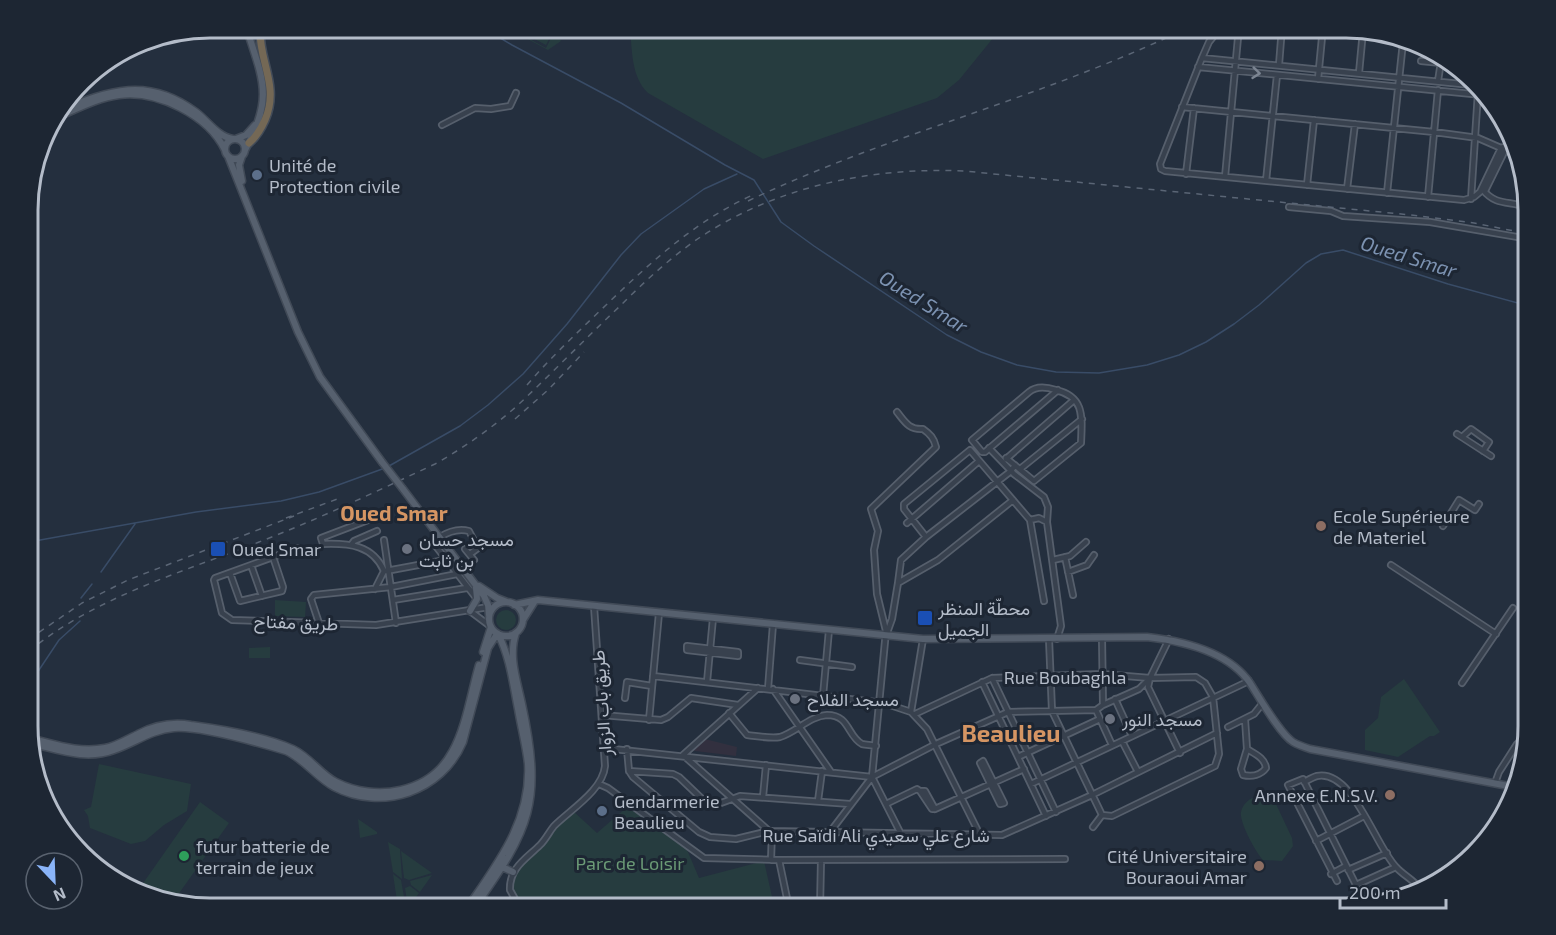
<svg xmlns="http://www.w3.org/2000/svg" width="1556" height="935" viewBox="0 0 1556 935" font-family="'Exo 2',Vazirmatn,sans-serif">
	<style>
		.medical { fill: #32303f }
		.green { fill: #263c3f }
		.lines { fill: none; stroke-linecap: round; stroke-linejoin: round }
		.stream { stroke: #394c67; stroke-width: 1.5 }
		.minor-casing { stroke: #565f6c; stroke-width: 8 }
		.major-casing { stroke: #414a57; stroke-width: 9 }
		.highway-casing { stroke: #434c59; stroke-width: 10 }
		.minor { stroke: #38414e; stroke-width: 4.5 }
		.major { stroke: #56606e; stroke-width: 6 }
		.highway { stroke: #746855; stroke-width: 7 }
		.rail { stroke: #5a6575; stroke-width: 1.5; stroke-dasharray: 6 6; stroke-linecap: butt }
		.major-bridge-casing { stroke: #414a57; stroke-width: 9; stroke-linecap: butt }
		.major-bridge { stroke: #56606e; stroke-width: 6 }
		.oneway { stroke: #7c8592 }
		.service-dot { fill: #5c6f8a; stroke: #1d2633; stroke-width: 2 }
		.education-dot { fill: #8d6e63; stroke: #1d2633; stroke-width: 2 }
		.transit-dot { fill: #1a4fb4; stroke: #1d2633; stroke-width: 2 }
		.worship-dot { fill: #6b7280; stroke: #1d2633; stroke-width: 2 }
		.leisure-dot { fill: #2e9e5b; stroke: #1d2633; stroke-width: 2 }
		.labels { text-anchor: middle; dominant-baseline: central; stroke-width: 6; stroke-linejoin: round; paint-order: stroke }
		.poi-label { font-size: 18px; fill: #b4bcc9; stroke: #1d2633; text-anchor: start }
		.street-label { font-size: 18px; fill: #b4bcc9; stroke: #1d2633 }
		.park-label { font-size: 18px; fill: #6b9a76; stroke: #1d2633 }
		.water-label { font-size: 20px; font-style: italic; fill: #7c92b1; stroke: #1d2633 }
		.quarter-label { font-size: 21px; font-weight: bold; fill: #d59563; stroke: #1d2633 }
		.district-label { font-size: 24px; font-weight: bold; fill: #d59563; stroke: #1d2633 }
		.rim { fill: none; stroke: #b4bcc9; stroke-width: 3 }
	</style>
	<rect width="100%" height="100%" fill="#242f3e"/>
	<path class="medical" d="M701,738L737,747L736,756L687,750Z"/>
	<path class="green" d="M510,27H528L524,36L546,48L553,34L540,27H553L561,41L548,50L507,28Z
		M531,27L551,35L546,45L527,35Z
		M630,27H1002L959,80L937,98L763,159L648,93C631,77 632,49 630,27Z
		M275,600L306,602L305,617L275,616Z
		M496 620a10 10 0 1 1 20 0a10 10 0 1 1-20 0Z
		M270,647V658H249V648Z
		M1404,679L1440,732L1434,736H1430L1398,757L1365,750V730L1378,718L1381,697Z
		M99,764L191,784L187,811L164,825L145,841L131,844L90,828L88,816L84,810L91,807Z
		M1258,796L1268,798L1276,804L1292,838L1293,846L1282,861L1263,860C1256,853 1239,822 1241,812C1243,803 1250,798 1258,796Z
		M200,802L229,823L175,899L139,889Z
		M627,807L685,845L699,878L764,861L773,901L770,908H522L510,888L513,873L548,840V835L573,811L597,833Z
		M358,819L377,832V834L360,838Z
		M388,842L400,849L402,879L393,872Z
		M401,851L432,873L409,880L404,878Z
		M393,874L401,880L406,908H398Z
		M432,875L420,892L411,885L410,881Z
		M410,886L419,893L408,908L405,888Z"/>
	<g class="lines">
		<path class="stream" d="M482,27L512,45L621,103L725,165L754,180L781,222L814,246L947,335L981,352L1017,365L1056,372L1099,373L1147,365L1179,355L1206,342L1234,324L1259,305L1306,263L1321,254L1343,250L1448,284L1529,306
			M389,466L460,426L488,405L523,374L567,324L621,255L641,234L704,189L737,174
			M29,542L196,512L281,501L319,492L385,468
			M101,572L135,524
			M81,598L92,584
			M29,685L59,640L80,621"/>
		<g class="minor-casing">
			<path id="minor" d="M1221,27L1209,42L1202,58L1160,164L1161,169L1165,171L1464,200L1474,197L1480,192L1501,148L1507,146
				M1334,27L1355,29
				M1202,58L1471,85
				M1421,61L1451,64
				M1279,65L1282,27
				M1198,67L1482,95
				M1359,73L1363,31
				M1318,79L1323,27
				M1438,81L1442,55
				M1182,107L1434,132L1478,138L1501,148
				M442,125L475,108L491,109L510,106L516,93
				M1505,150L1516,155
				M1186,174L1194,108
				M1225,177L1239,27
				M1266,181L1277,75
				M1307,185L1314,120
				M1347,189L1355,124
				M1483,190C1497,207 1510,200 1529,208
				M1485,191L1511,138
				M1387,193L1403,42
				M1428,197L1438,90
				M1471,199L1478,92
				M1519,204L1526,189
				M1289,207L1331,211L1343,216L1430,222L1529,239
				M1457,434L1491,456
				M1462,437L1471,429L1489,442L1483,451
				M989,448L1014,474L1044,497L1048,507L1047,522
				M1006,458L1034,481L1081,443C1082,417 1085,397 1056,390C1047,387 1037,385 1029,392L972,440L982,452H985L1058,390
				M1006,459L1074,400
				M1020,469L1082,419
				M1030,520L1039,518L1047,522L1061,626L1057,639
				M907,523L979,461
				M1443,526L1459,500L1475,510L1479,504
				M440,537C448,532 458,528 469,531L478,548L470,554
				M926,537L904,509V504L970,450L1030,520L1044,601
				M384,540L396,623
				M351,545L354,541L377,531
				M435,545L477,599
				M298,548L215,578L214,580L222,613L232,620L376,625L495,606
				M465,549L474,560
				M1065,557L1073,595
				M1053,560L1070,556L1086,542
				M251,565L262,596
				M1391,565L1496,634
				M386,571L445,560
				M1068,572L1087,565L1094,555
				M230,573L240,601L282,591L283,587L273,557
				M898,583L901,560L926,537L1011,471L1015,465
				M375,589L384,571C373,545 349,543 323,544L321,538L376,517
				M393,600L467,588
				M470,611L490,626
				M319,623L311,599L314,595L391,587L457,574
				M887,633L892,619L898,583L938,560L1013,500
				M1102,638L1103,705
				M1049,639L1052,711L1102,815
				M1169,639L1150,678L1148,687L1180,753
				M687,646L738,652V656L687,650Z
				M800,660L852,667
				M653,676L884,703L911,712L927,729L980,835
				M992,678L1056,812
				M707,682L713,618
				M982,682L1046,816
				M1462,683L1513,608
				M758,688L683,755L769,831
				M768,689L773,624
				M773,689L831,772
				M823,696L829,630
				M625,698L627,682L652,686
				M1115,699L1132,736
				M1096,710L1112,745
				M911,712L923,639
				M729,713L747,735C757,736 771,739 780,737C796,732 810,716 827,715C850,715 847,736 862,744C866,745 872,745 876,746
				M915,714L992,678L1102,674L1150,678
				M602,715L661,720L668,717L691,698L738,705
				M1245,719L1247,749L1241,769L1243,775C1252,777 1261,775 1266,768C1265,758 1255,754 1247,749
				M649,720L659,613
				M1228,727L1254,714L1262,704
				M1122,741L1138,772
				M604,748L872,777L936,744L1008,712L1096,710L1103,705L1139,689L1150,678L1196,677L1205,683L1213,697L1219,754L1215,766L1112,816L1102,815
				M627,749L629,771L633,777L699,832L710,837L736,839L769,831L1002,835L1092,795L1217,733
				M1018,757L1100,719
				M983,761L1004,803L1000,804L980,763Z
				M629,771L673,774L679,777L701,798L714,803H721L740,796L850,804
				M872,777L886,631L877,594L874,550L878,531L871,509L936,447C934,438 930,434 923,429C909,430 905,422 897,412
				M872,777L901,834
				M1304,782C1308,780 1313,777 1317,776C1353,769 1375,846 1396,867C1404,876 1413,879 1420,889
				M1495,783L1499,772L1517,744L1520,741H1528
				M599,784L608,788L704,858L779,860L789,908
				M1031,784L1249,681
				M920,791H925L935,809
				M763,797L766,765
				M818,801L822,771
				M886,804L917,789L920,791L932,809H935L1024,769
				M1093,827L1102,815
				M830,832L872,777
				M1316,841L1364,816
				M771,860L772,831
				M779,860L1065,859
				M1348,870L1387,853
				M1331,874L1346,866
				M1337,881L1288,785L1303,779L1356,885L1396,867
				M520,908L510,890C509,868 526,859 540,845C546,839 549,832 554,826C570,810 603,790 605,766L594,606
				M820,908L821,860
				M1349,908L1373,896L1376,902"/>
		</g>
		<g class="major-casing">
			<path id="major" d="M59,111C109,90 148,76 196,112C208,121 218,137 233,139
				M53,119C75,110 96,98 119,95C157,90 208,115 225,150
				M236,139L246,135L255,125
				M225 149a10 10 0 1 1 20 0a10 10 0 1 1-20 0Z
				M245,150C274,98 263,80 246,27
				M228,156L298,332L320,377L382,462
				M242,181L239,165L242,156
				M403,489L484,596L488,605L489,615
				M479,586L497,598L507,602
				M489 619a17 17 0 1 1 34 0a17 17 0 1 1-34 0Z
				M514,605L538,600L923,639L1147,637C1183,641 1228,651 1250,683C1259,697 1280,734 1293,742C1298,745 1304,747 1310,749L1514,787
				M470,611L477,599L476,588
				M523,620L535,601
				M483,652L491,627
				M29,738C55,744 78,753 105,748C117,746 127,739 138,734C155,725 173,722 191,725C221,729 266,737 293,749C310,757 320,774 336,782C376,802 430,793 452,752C466,728 471,692 479,665
				M29,743C57,749 85,761 114,750C135,743 151,730 174,728C200,726 259,743 286,751C305,760 316,777 334,787C382,812 442,792 463,742L488,648L497,634
				M500,866L513,872
				M467,908C498,863 531,821 528,764C526,746 521,727 518,709C513,684 510,657 498,634
				M474,908C531,828 543,802 522,704C517,680 508,656 516,633"/>
		</g>
		<g class="highway-casing">
			<path id="highway" d="M109,60L187,31
				M249,143C256,137 261,129 265,120C280,85 258,61 260,27"/>
		</g>
		<use href="#minor" class="minor"/>
		<use href="#major" class="major"/>
		<use href="#highway" class="highway"/>
		<path class="rail" d="M748,201C891,133 1046,97 1189,27
			M527,385C551,357 578,332 605,306C651,262 696,220 755,194
			M515,419L548,390L584,352
			M286,518L340,498
			M29,639L82,603L128,580L294,516
			M29,651C96,597 180,573 259,542C319,519 377,491 435,464C465,447 492,428 518,405C552,373 585,339 619,307C644,282 670,258 699,238C777,186 871,167 964,171L1411,215L1474,223L1529,234"/>
		<g class="major-bridge-casing">
			<path id="major-bridge" d="M382,462L403,489"/>
		</g>
		<use href="#major-bridge" class="major-bridge"/>
	</g>
	<defs><path id="oneway-chevron" d="M-2-3.5L2.5 0L-2 3.5" fill="none" stroke-width="1.6" stroke-linecap="round" stroke-linejoin="round" transform="scale(1.5)"/></defs>
	<use class="oneway" href="#oneway-chevron" transform="translate(1256 73) rotate(6)"/>
	<g class="service-dot">
		<circle cx="257" cy="175" r="6"/>
		<circle cx="602" cy="811" r="6"/>
	</g>
	<g class="education-dot">
		<circle cx="1321" cy="526" r="6"/>
		<circle cx="1390" cy="795" r="6"/>
		<circle cx="1259" cy="866" r="6"/>
	</g>
	<g class="transit-dot">
		<rect x="210" y="541" width="16" height="16" rx="3"/>
		<rect x="917" y="610" width="16" height="16" rx="3"/>
	</g>
	<g class="worship-dot">
		<circle cx="407" cy="549" r="6"/>
		<circle cx="795" cy="699" r="6"/>
		<circle cx="1110" cy="719" r="6"/>
	</g>
	<circle class="leisure-dot" cx="184" cy="856" r="6"/>
	<g class="labels">
		<g class="poi-label">
			<text x="269" y="165">Unité de<tspan x="269" dy="21">Protection civile</tspan></text>
			<text x="1333" y="516">Ecole Supérieure<tspan x="1333" dy="21">de Materiel</tspan></text>
			<text x="419" y="539">مسجد حسان<tspan x="419" dy="21">بن ثابت</tspan></text>
			<text x="232" y="549">Oued Smar</text>
			<text x="938" y="608">محطّة المنظر<tspan x="938" dy="21">الجميل</tspan></text>
			<text x="807" y="699">مسجد الفلاح</text>
			<text x="1122" y="719">مسجد النور</text>
			<text x="1378" y="795" text-anchor="end">Annexe E.N.S.V.</text>
			<text x="614" y="801">Gendarmerie<tspan x="614" dy="21">Beaulieu</tspan></text>
			<text x="196" y="846">futur batterie de<tspan x="196" dy="21">terrain de jeux</tspan></text>
			<text x="1247" y="856" text-anchor="end">Cité Universitaire<tspan x="1247" dy="21">Bouraoui Amar</tspan></text>
		</g>
		<g class="street-label">
			<text transform="translate(296 622) rotate(2)">طريق مفتاح</text>
			<text x="1065" y="677">Rue Boubaghla</text>
			<text transform="translate(601 703) rotate(-94)">طريق باب الزوار</text>
			<text x="876" y="835">Rue Saïdi Ali شارع علي سعيدي</text>
		</g>
		<g class="park-label">
			<text x="630" y="863">Parc de Loisir</text>
		</g>
		<g class="water-label">
			<text transform="translate(1409 256) rotate(17)">Oued Smar</text>
			<text transform="translate(924 301) rotate(32)">Oued Smar</text>
		</g>
		<g class="quarter-label">
			<text x="394" y="512">Oued Smar</text>
		</g>
		<g class="district-label">
			<text x="1011" y="732">Beaulieu</text>
		</g>
	</g>
	<path d="M0 0H1556V935H0ZM210 38H1346A172 172 0 0 1 1518 210V726A172 172 0 0 1 1346 898H210A172 172 0 0 1 38 726V210A172 172 0 0 1 210 38Z" fill="#1d2633" fill-rule="evenodd"/>
	<path class="rim" d="M210 38H1346A172 172 0 0 1 1518 210V726A172 172 0 0 1 1346 898H210A172 172 0 0 1 38 726V210A172 172 0 0 1 210 38Z"/>
	<g transform="translate(54 881) rotate(157)"><circle r="28" fill="#1d2633" stroke="#59626f" stroke-width="1.5"/>
	<path d="M0-4.5L10 22L0 15L-10 22Z" fill="#8ab4f8"/>
	<text y="-9" font-size="16" font-weight="bold" text-anchor="middle" fill="#b4bcc9">N</text>
	</g>
	<path d="M1340 899v9h106v-9" fill="none" stroke="#b4bcc9" stroke-width="3"/>
	<text x="1349" y="899" font-size="18" fill="#b4bcc9" stroke="#1d2633" stroke-width="4.5" paint-order="stroke">200 m</text>
</svg>
